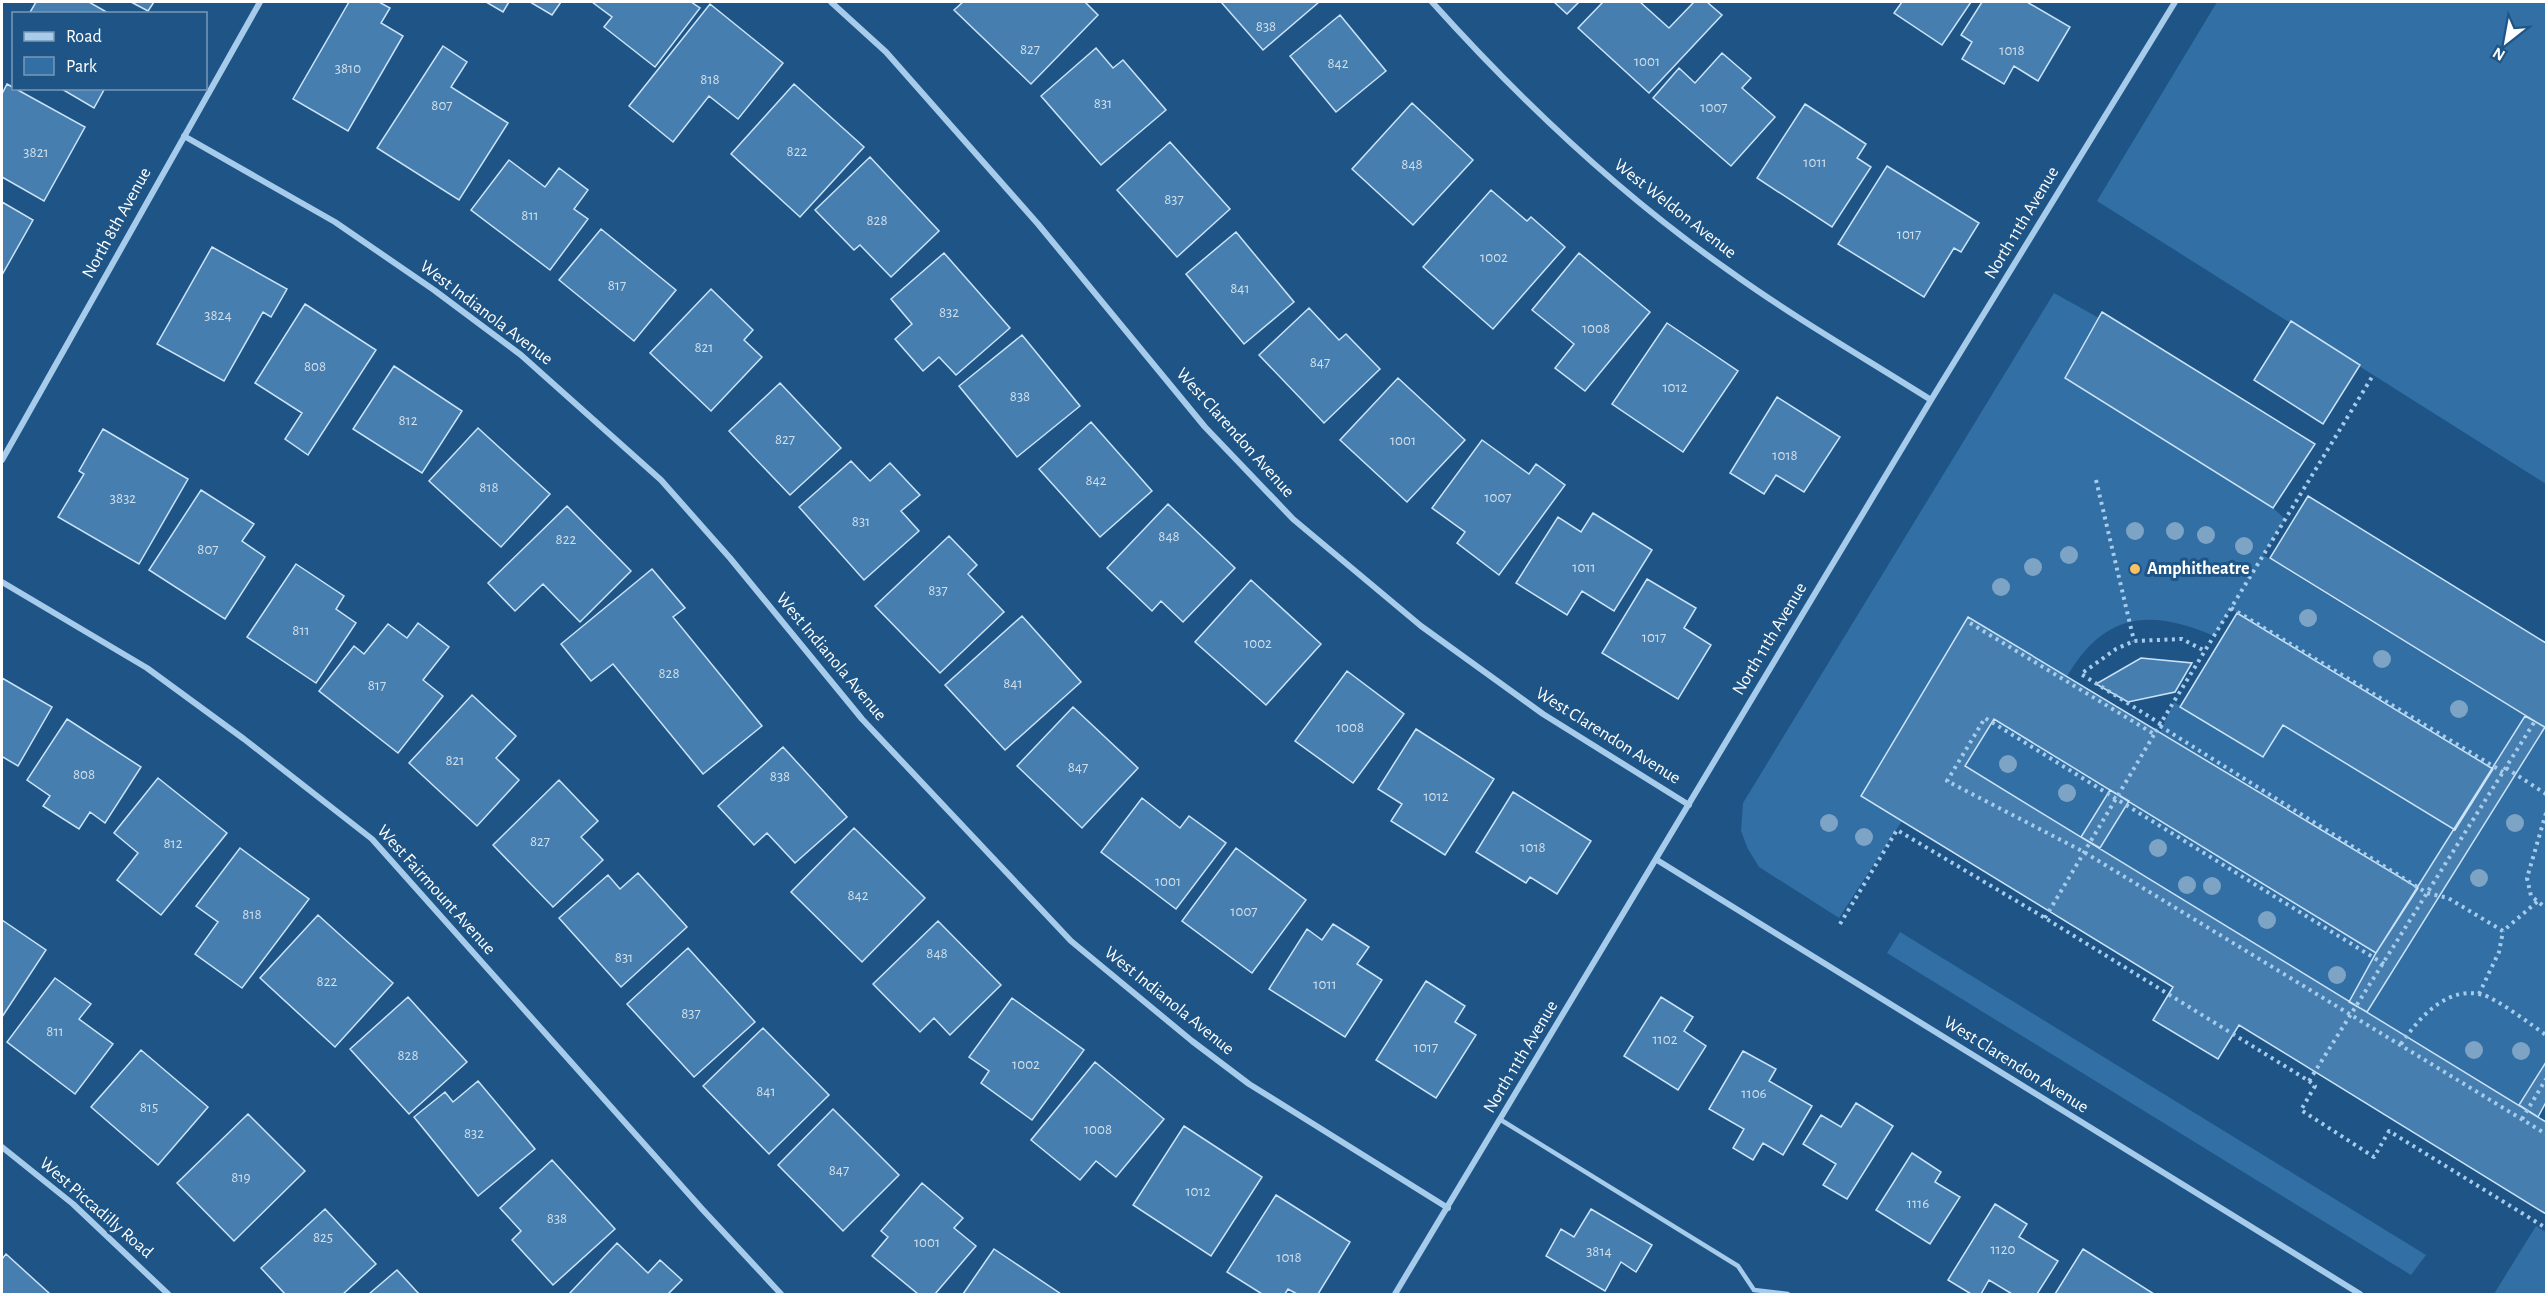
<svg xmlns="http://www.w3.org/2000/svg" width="2548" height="1296" viewBox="0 0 2548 1296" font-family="'Alegreya Sans',sans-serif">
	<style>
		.green { fill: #316fa4 }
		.building { fill: #467faf; stroke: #cbe3f8; stroke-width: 1.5 }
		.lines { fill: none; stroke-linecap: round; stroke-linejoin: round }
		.path { stroke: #a6cbeb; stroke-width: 4; stroke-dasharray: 3 4.5; stroke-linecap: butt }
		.service { stroke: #a6cbeb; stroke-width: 4.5 }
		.minor { stroke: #a6cbeb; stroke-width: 6 }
		.tree { fill: #7da3c5 }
		.poi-dot { fill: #fac165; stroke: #1e5586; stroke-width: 2 }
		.labels { text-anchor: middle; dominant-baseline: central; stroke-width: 6; stroke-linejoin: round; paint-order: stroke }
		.number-label { font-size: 15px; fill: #d1dfeb }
		.street-label { font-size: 18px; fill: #fff; stroke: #1e5586 }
		.poi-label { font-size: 18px; font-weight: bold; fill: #fff; stroke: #1e5586; text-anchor: start }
	</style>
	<rect width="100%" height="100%" fill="#1e5586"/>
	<path class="green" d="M2217,2H2546V484L2097,201Z
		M2054,293L2099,318L2066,378L2273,508L2285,519L2263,555L2525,716L2493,769L2231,609L2214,636C2147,607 2102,614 2065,680L1968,617L1862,796L1902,821L1839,918L1759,867L1748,849L1741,831L1743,803Z
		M2174,702L2262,757L2283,725L2455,830L2418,888L2160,732Z
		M1994,719L2110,790L2081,837L1965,766Z
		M2545,727L2546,1061L2519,1105L2367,1012Z
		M2129,801L2376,953L2349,1002L2100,848Z
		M1900,932L2426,1255L2411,1275L1887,953Z
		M2536,1226L2546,1232V1294H2494Z"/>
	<path class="building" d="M36,2H89L110,14H29Z
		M131,2H154L148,11Z
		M349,2H379L390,8L381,23L403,36L348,131L293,99Z
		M486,2H509L503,12Z
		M530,2H561L552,15Z
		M592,2H691L700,8L655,67L604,27L612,17Z
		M963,2H1085L1098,15L1031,84L954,10Z
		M1221,2H1319L1263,50Z
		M1554,2H1579L1567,14Z
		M1603,2H1640L1669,28L1694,2H1707L1722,15L1649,93L1578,28Z
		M1902,2H1971L1942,45L1894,13Z
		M1982,2H2027L2070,27L2038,81L2014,66L2004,84L1962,59L1972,42L1961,35Z
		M710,4L783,63L738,119L709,96L673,142L629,106Z
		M1340,15L1386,71L1336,112L1290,56Z
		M443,46L467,62L451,87L508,123L459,200L377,148Z
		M1096,48L1113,68L1123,60L1166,110L1101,165L1041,96Z
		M1722,53L1751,78L1742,88L1775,117L1731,166L1653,98L1679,68L1695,83Z
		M7,84L85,127L44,201L2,177V94Z
		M794,84L864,147L800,217L731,154Z
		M60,88H105L94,108Z
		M1412,103L1473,160L1413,225L1352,169Z
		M1805,104L1866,144L1857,158L1871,167L1832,227L1757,178Z
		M1170,142L1230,209L1177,257L1117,190Z
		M870,157L939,231L891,277L860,245L854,250L815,210Z
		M509,160L545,187L559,168L588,190L574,209L588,219L550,270L471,210Z
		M1887,166L1979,223L1961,252L1954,248L1924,297L1838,244Z
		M1491,190L1527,221L1531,217L1565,247L1493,329L1423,267Z
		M2,202L33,220L2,275Z
		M601,229L676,290L634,341L559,280Z
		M1236,232L1294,302L1244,344L1186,274Z
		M212,247L287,289L271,317L263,312L224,381L157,344Z
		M944,253L1010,328L956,375L939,357L923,371L895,339L912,324L891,299Z
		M1579,253L1650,312L1585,391L1555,368L1574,344L1532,310Z
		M711,289L753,330L744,340L762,357L711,411L650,353Z
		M305,304L376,350L308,455L285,439L302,413L255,383Z
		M1309,308L1339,340L1346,334L1380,369L1324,423L1259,355Z
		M2102,312L2315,444L2273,508L2065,378Z
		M2291,321L2360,365L2323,424L2254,380Z
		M1667,323L1738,371L1683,452L1612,404Z
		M1022,335L1080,406L1017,457L959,386Z
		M394,366L462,411L422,473L353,429Z
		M1398,378L1465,440L1407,502L1340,440Z
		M780,383L841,448L790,495L729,431Z
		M1777,397L1840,437L1804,492L1776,475L1764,494L1730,473Z
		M1091,422L1152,491L1100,537L1039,469Z
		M478,428L550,494L501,547L429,481Z
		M103,429L188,479L139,564L58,517L84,474L79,471Z
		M1482,440L1529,474L1536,464L1565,485L1499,575L1457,543L1465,532L1432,508Z
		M851,461L870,481L890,463L920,495L901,511L919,531L864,580L799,507Z
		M201,490L254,524L242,541L265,557L225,619L149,570Z
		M2308,496L2546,643V728L2270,558Z
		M1168,504L1235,568L1183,622L1161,601L1152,611L1107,568Z
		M567,506L631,571L580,622L543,584L515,611L488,583Z
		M1593,513L1652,550L1614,611L1582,591L1567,615L1516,583L1558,517L1581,532Z
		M949,536L977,565L968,574L1004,612L940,673L875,606Z
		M296,564L344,596L336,609L356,623L316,683L247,637Z
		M652,569L685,608L673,617L762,726L703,774L613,664L591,681L561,644Z
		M1647,579L1696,608L1684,628L1711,645L1678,699L1602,653Z
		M1251,580L1321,644L1266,705L1195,642Z
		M2237,613L2493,769L2455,830L2283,725L2263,757L2180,707Z
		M1022,616L1081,682L1005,750L945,685Z
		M1968,617L2418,888L2376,953L1994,719L1965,766L2546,1122V1214L2239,1025L2218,1059L2153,1020L2173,987L1861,796Z
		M418,623L449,647L423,680L443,696L398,753L319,691L354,646L364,654L388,624L407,638Z
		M2141,658L2192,663L2175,692L2128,702L2096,684Z
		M1347,671L1404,714L1353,783L1295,741Z
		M2,678L52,707L18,766L3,757L2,759Z
		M472,695L516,736L496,758L519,780L477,826L409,763Z
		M1073,707L1138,768L1082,828L1017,766Z
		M2525,716L2545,727L2367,1012L2349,1002L2376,953Z
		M67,719L141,767L105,823L90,812L79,829L43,806L50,796L27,780Z
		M1416,729L1494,779L1445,855L1391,821L1402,804L1378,789Z
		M783,747L847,817L795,863L767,833L754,845L718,806Z
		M158,778L227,833L161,915L117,880L138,853L114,833Z
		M559,780L598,821L581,837L603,860L553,907L493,845Z
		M2110,790L2129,801L2100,848L2081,837Z
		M1513,792L1591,841L1557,894L1530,877L1526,883L1476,852Z
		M1142,798L1180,828L1189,816L1226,843L1176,909L1101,852Z
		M854,828L925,898L862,962L791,892Z
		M240,848L309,899L242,988L195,954L218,922L196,906Z
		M1236,848L1306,900L1252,973L1182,921Z
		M638,873L687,927L621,987L559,918L608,875L620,889Z
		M318,915L393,983L335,1047L260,978Z
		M2,920L46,950L2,1017Z
		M938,921L1001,985L950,1035L934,1018L920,1032L873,984Z
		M1333,924L1369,947L1357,964L1382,980L1345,1037L1269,989L1307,929L1322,940Z
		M688,948L755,1022L694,1077L627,1004Z
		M55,978L91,1004L79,1019L113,1044L75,1094L7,1042Z
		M1426,981L1465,1006L1455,1022L1476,1035L1436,1098L1376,1060Z
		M408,997L467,1062L409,1114L350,1049Z
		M1661,997L1693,1017L1684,1031L1706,1046L1678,1090L1624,1056Z
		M1012,998L1084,1050L1032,1120L981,1083L989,1071L969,1057Z
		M763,1028L829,1095L769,1154L703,1086Z
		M141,1050L208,1107L158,1165L91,1107Z
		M1743,1051L1776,1069L1769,1081L1812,1106L1783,1155L1763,1143L1753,1160L1733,1148L1744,1129L1709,1109Z
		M1095,1062L1164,1119L1116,1177L1096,1161L1080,1180L1031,1140Z
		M2546,1062V1102L2538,1117L2519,1105Z
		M478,1081L535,1149L478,1196L414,1117L445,1092L453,1102Z
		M1856,1103L1893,1126L1847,1199L1823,1185L1836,1164L1803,1144L1821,1115L1841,1127Z
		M833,1109L899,1175L843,1231L778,1165Z
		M248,1114L305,1171L234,1241L177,1183Z
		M1184,1126L1262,1177L1211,1256L1133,1205Z
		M1912,1153L1941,1172L1935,1182L1960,1197L1930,1244L1876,1210Z
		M552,1160L615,1229L553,1285L512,1240L521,1231L500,1208Z
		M922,1183L963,1218L954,1228L976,1246L935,1294H918L872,1256L888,1237L881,1231Z
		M1276,1195L1350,1242L1318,1294H1297L1288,1289L1285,1294H1262L1227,1272Z
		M1995,1204L2027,1224L2019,1237L2058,1261L2037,1294H2012L1989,1280L1981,1294H1971L1948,1280Z
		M325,1209L376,1264L343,1294H285L261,1268Z
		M1591,1209L1652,1245L1636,1272L1621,1262L1605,1291L1546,1256L1561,1229L1574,1237Z
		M617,1243L648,1273L660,1260L682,1280L668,1294H569Z
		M994,1249L1061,1294H963Z
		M2083,1249L2154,1294H2055Z
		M6,1254L50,1294H2V1259Z
		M397,1270L419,1294H369Z"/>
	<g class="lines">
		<path class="path" d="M2096,480L2134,641
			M2231,608L2503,772
			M1970,623L2154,734L2160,726L2427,893L2448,898L2503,931L2538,901
			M2161,724L2081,674L2116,649L2134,641L2182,639L2205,651
			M2159,726L2372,377
			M2506,768L2546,794
			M2546,813L2527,878L2531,896L2546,908
			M2045,918L2155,733
			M1840,924L1897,830L2045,918L2309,1081L2315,1086L2301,1110L2374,1157L2389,1131L2546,1228
			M2384,964L1985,718L1947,781L2084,852L2546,1134
			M2479,994L2499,952L2503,931
			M2401,1044C2419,1018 2447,985 2483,995C2496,998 2533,1026 2546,1035
			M2309,1081L2535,721
			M2522,1119L2546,1079"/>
		<path class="service" d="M1501,1120L1738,1266L1754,1290
			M1754,1290L1788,1294"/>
		<path class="minor" d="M831,2L886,52L1038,224L1205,427L1293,519L1421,626L1543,714L1689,805
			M1432,2C1521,101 1618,193 1728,270C1793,317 1863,357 1931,400
			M184,136L335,222L434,290L521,355L661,480L730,558L862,719L1071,941L1192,1041L1249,1084L1448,1208
			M2,460L260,2
			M2,582L147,668L244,739L372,839L703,1210L781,1294
			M1657,860L2360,1294
			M2,1147L73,1204L168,1294
			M1395,1294L1931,400L2175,2"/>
	</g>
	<g class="tree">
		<circle cx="2135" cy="531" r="9"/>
		<circle cx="2175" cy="531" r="9"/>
		<circle cx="2206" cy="535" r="9"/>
		<circle cx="2244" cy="546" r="9"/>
		<circle cx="2069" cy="555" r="9"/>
		<circle cx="2033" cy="567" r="9"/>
		<circle cx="2001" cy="587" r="9"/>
		<circle cx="2308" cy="618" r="9"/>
		<circle cx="2382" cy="659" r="9"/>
		<circle cx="2459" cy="709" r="9"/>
		<circle cx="2008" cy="764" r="9"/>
		<circle cx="2067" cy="793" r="9"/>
		<circle cx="1829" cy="823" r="9"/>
		<circle cx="2515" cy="823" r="9"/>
		<circle cx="1864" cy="837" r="9"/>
		<circle cx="2158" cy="848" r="9"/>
		<circle cx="2479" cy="878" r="9"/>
		<circle cx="2187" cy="885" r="9"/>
		<circle cx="2212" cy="886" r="9"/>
		<circle cx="2267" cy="920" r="9"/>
		<circle cx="2337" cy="975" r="9"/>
		<circle cx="2474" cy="1050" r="9"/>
		<circle cx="2521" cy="1051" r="9"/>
	</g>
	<circle class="poi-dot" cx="2135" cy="569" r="6"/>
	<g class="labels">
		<g class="number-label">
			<text x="1266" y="26">838</text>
			<text x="1030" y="49">827</text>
			<text x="2012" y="50">1018</text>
			<text x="1647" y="61">1001</text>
			<text x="1338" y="63">842</text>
			<text x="348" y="68">3810</text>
			<text x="710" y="79">818</text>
			<text x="1103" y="103">831</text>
			<text x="442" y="105">807</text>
			<text x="1714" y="107">1007</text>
			<text x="797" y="151">822</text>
			<text x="36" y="152">3821</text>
			<text x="1815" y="162">1011</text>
			<text x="1412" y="164">848</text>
			<text x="1174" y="199">837</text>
			<text x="530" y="215">811</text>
			<text x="877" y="220">828</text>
			<text x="1909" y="234">1017</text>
			<text x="1494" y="257">1002</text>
			<text x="617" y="285">817</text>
			<text x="1240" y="288">841</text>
			<text x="949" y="312">832</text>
			<text x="218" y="315">3824</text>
			<text x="1596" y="328">1008</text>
			<text x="704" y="347">821</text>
			<text x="1320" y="362">847</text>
			<text x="315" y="366">808</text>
			<text x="1675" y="387">1012</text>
			<text x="1020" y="396">838</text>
			<text x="408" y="420">812</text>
			<text x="785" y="439">827</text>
			<text x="1403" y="440">1001</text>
			<text x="1785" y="455">1018</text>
			<text x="1096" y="480">842</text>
			<text x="489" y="487">818</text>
			<text x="1498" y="497">1007</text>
			<text x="123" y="498">3832</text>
			<text x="861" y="521">831</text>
			<text x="1169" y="536">848</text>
			<text x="566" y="539">822</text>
			<text x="208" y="549">807</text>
			<text x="1584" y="567">1011</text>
			<text x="938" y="590">837</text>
			<text x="301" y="630">811</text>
			<text x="1654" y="637">1017</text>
			<text x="1258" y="643">1002</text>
			<text x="669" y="673">828</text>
			<text x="1013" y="683">841</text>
			<text x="377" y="685">817</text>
			<text x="1350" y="727">1008</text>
			<text x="455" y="760">821</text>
			<text x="1078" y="767">847</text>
			<text x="84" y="774">808</text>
			<text x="780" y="776">838</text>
			<text x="1436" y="796">1012</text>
			<text x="540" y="841">827</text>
			<text x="173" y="843">812</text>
			<text x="1533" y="847">1018</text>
			<text x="1168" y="881">1001</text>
			<text x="858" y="895">842</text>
			<text x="1244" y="911">1007</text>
			<text x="252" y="914">818</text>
			<text x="937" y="953">848</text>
			<text x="624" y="957">831</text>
			<text x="327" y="981">822</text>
			<text x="1325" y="984">1011</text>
			<text x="691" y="1013">837</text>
			<text x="55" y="1031">811</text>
			<text x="1665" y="1039">1102</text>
			<text x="1426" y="1047">1017</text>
			<text x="408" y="1055">828</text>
			<text x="1026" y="1064">1002</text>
			<text x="766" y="1091">841</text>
			<text x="1754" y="1093">1106</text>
			<text x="149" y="1107">815</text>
			<text x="1098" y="1129">1008</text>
			<text x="474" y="1133">832</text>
			<text x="839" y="1170">847</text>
			<text x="241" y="1177">819</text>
			<text x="1198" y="1191">1012</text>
			<text x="1918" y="1203">1116</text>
			<text x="557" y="1218">838</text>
			<text x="323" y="1237">825</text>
			<text x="927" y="1242">1001</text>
			<text x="2003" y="1249">1120</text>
			<text x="1599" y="1251">3814</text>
			<text x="1289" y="1257">1018</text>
		</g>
		<g class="street-label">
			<text transform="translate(1675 209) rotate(38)">West Weldon Avenue</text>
			<text transform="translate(117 223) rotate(-61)">North 8th Avenue</text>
			<text transform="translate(2022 223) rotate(-59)">North 11th Avenue</text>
			<text transform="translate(486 313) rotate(37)">West Indianola Avenue</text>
			<text transform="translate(1235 433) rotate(48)">West Clarendon Avenue</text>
			<text transform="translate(1770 639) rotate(-59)">North 11th Avenue</text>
			<text transform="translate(831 657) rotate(50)">West Indianola Avenue</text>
			<text transform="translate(1608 736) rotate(32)">West Clarendon Avenue</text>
			<text transform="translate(436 890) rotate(48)">West Fairmount Avenue</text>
			<text transform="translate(1169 1001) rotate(39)">West Indianola Avenue</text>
			<text transform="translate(1521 1057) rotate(-59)">North 11th Avenue</text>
			<text transform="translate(2016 1065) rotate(32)">West Clarendon Avenue</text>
			<text transform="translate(96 1208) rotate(41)">West Piccadilly Road</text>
		</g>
		<g class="poi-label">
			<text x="2147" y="569">Amphitheatre</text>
		</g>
	</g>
	<rect width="2548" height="1296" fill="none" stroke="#ffffff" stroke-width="6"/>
	<rect x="12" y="12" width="195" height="78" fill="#1e5586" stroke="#7899b6" stroke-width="1.5"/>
	<rect x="24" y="32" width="30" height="9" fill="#a6cbeb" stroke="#7899b6" stroke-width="1.5"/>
	<text x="66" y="42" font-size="18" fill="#ffffff">Road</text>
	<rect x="24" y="57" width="30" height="18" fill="#316fa4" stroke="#7899b6" stroke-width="1.5"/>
	<text x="66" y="72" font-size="18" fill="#ffffff">Park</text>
	<g transform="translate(2506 42) rotate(211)" stroke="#1e5586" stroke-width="4.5" paint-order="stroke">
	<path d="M0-4.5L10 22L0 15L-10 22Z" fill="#ffffff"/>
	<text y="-9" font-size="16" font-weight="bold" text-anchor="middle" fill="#ffffff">N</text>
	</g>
</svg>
